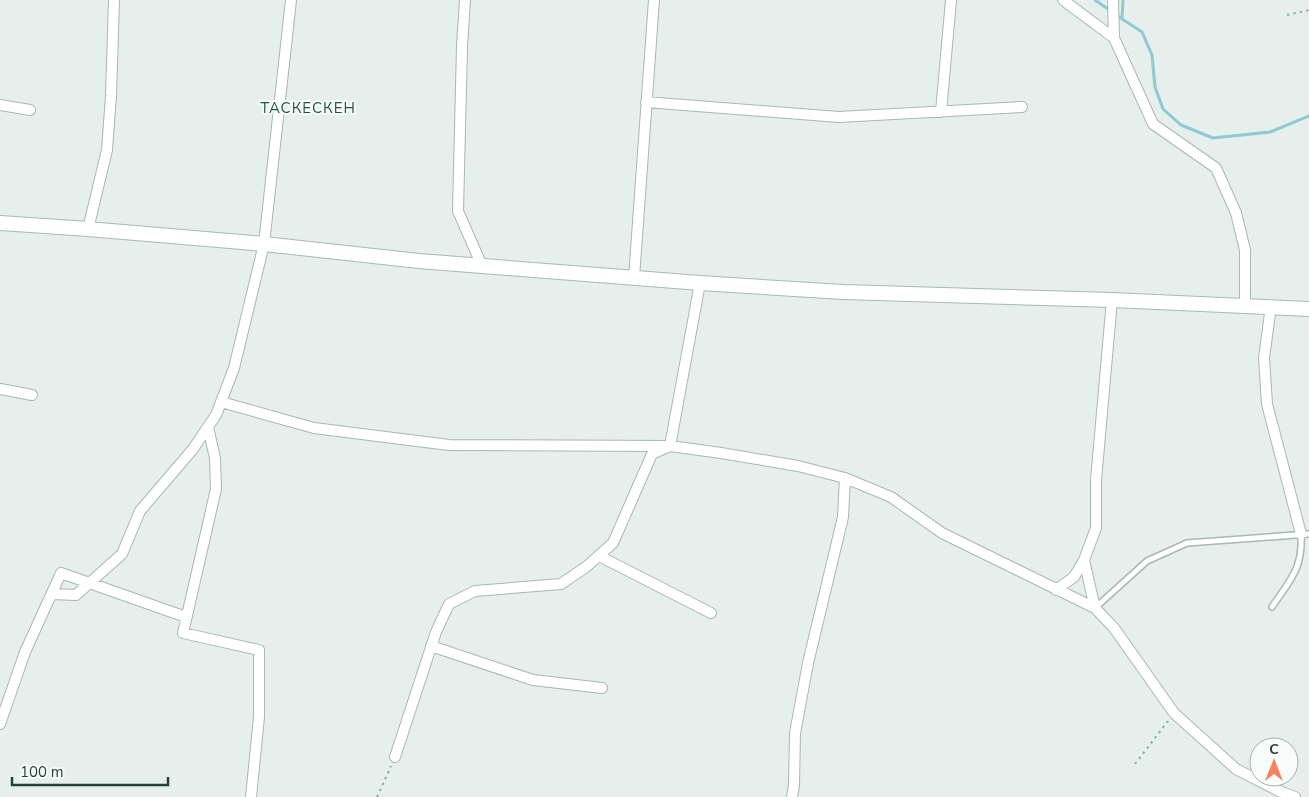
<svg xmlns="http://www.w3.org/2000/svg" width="1309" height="797" viewBox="0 0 1309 797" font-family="'Nunito Sans',sans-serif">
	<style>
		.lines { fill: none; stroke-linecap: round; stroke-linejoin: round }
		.stream { stroke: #8ec9d4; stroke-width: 3 }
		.service-casing { stroke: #a8b8b2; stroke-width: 8 }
		.minor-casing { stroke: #a8b8b2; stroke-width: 12 }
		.secondary-casing { stroke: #a4bbb3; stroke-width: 16 }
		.path { stroke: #86b3a5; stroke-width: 2; stroke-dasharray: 2.5 4; stroke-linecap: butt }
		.service { stroke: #fff; stroke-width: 5 }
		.minor { stroke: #fff; stroke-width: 10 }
		.secondary { stroke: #fff; stroke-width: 14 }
		.labels { text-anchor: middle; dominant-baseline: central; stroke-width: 4; stroke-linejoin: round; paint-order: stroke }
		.quarter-label { font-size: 15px; letter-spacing: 1px; fill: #1f5548; stroke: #f7fbf9 }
	</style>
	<rect width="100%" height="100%" fill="#e6efeb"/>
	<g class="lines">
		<path class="stream" d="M1095,0L1111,11
			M1116,15L1142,32L1152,55L1155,87L1163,109L1181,125L1213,138L1270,132L1309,116
			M1122,18L1123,0"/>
		<g class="service-casing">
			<path id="service" d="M1272,607C1290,580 1303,569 1301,534
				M1095,608L1147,561L1187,543L1309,534"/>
		</g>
		<g class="minor-casing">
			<path id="minor" d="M465,0L462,46L458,211L482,266
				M1063,0L1114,38
				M1113,0L1114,38L1153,124L1216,168L1236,213L1245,250V305
				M646,102L839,117L1022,107
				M0,105L30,110
				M941,112L951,0
				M88,229L107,150L111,96L114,0
				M634,278L654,0
				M1271,306L1264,358L1267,404L1301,534
				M0,389L32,395
				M221,402L314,428L449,445L670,446L721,453L798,466L845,478L891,497L942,533L1095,608L1114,628L1174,713L1236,769L1279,791L1295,797
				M208,427L215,458L216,489L183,633L259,650V717L251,797
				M599,556L711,613
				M1084,560L1095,608
				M1056,590L1074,577L1084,560L1096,528V480L1112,300
				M52,594L76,595L122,554L140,511L193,449L216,415L234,368L264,244L291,0
				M431,646L533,680L602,688
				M0,724L25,652L61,573L186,617
				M395,757L436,632L449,604L475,591L561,584L586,567L613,543L652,454L670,446L700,283
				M792,797L794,785L795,733L808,663L843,517L845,478"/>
		</g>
		<g class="secondary-casing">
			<path id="secondary" d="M0,223L88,229L264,244L419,261L700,283L843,292L1112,300L1309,309"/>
		</g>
		<path class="path" d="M1287,15L1309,10
			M1135,764L1168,721
			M377,797L391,766"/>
		<use href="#service" class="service"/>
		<use href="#minor" class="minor"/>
		<use href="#secondary" class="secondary"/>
	</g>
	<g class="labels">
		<g class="quarter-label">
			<text x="308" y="108">ТАСКЕСКЕН</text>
		</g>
	</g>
	<g transform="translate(1274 762)"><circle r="24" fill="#f7fbf9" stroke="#a3b1ad"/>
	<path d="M0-4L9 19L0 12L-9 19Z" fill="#f4845f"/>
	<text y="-8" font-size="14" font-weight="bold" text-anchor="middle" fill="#24423a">С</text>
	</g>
	<path d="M12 777v8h156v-8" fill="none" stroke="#24423a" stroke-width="2.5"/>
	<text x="20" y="777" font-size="15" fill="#24423a" stroke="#f7fbf9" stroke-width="4" paint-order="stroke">100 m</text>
</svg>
